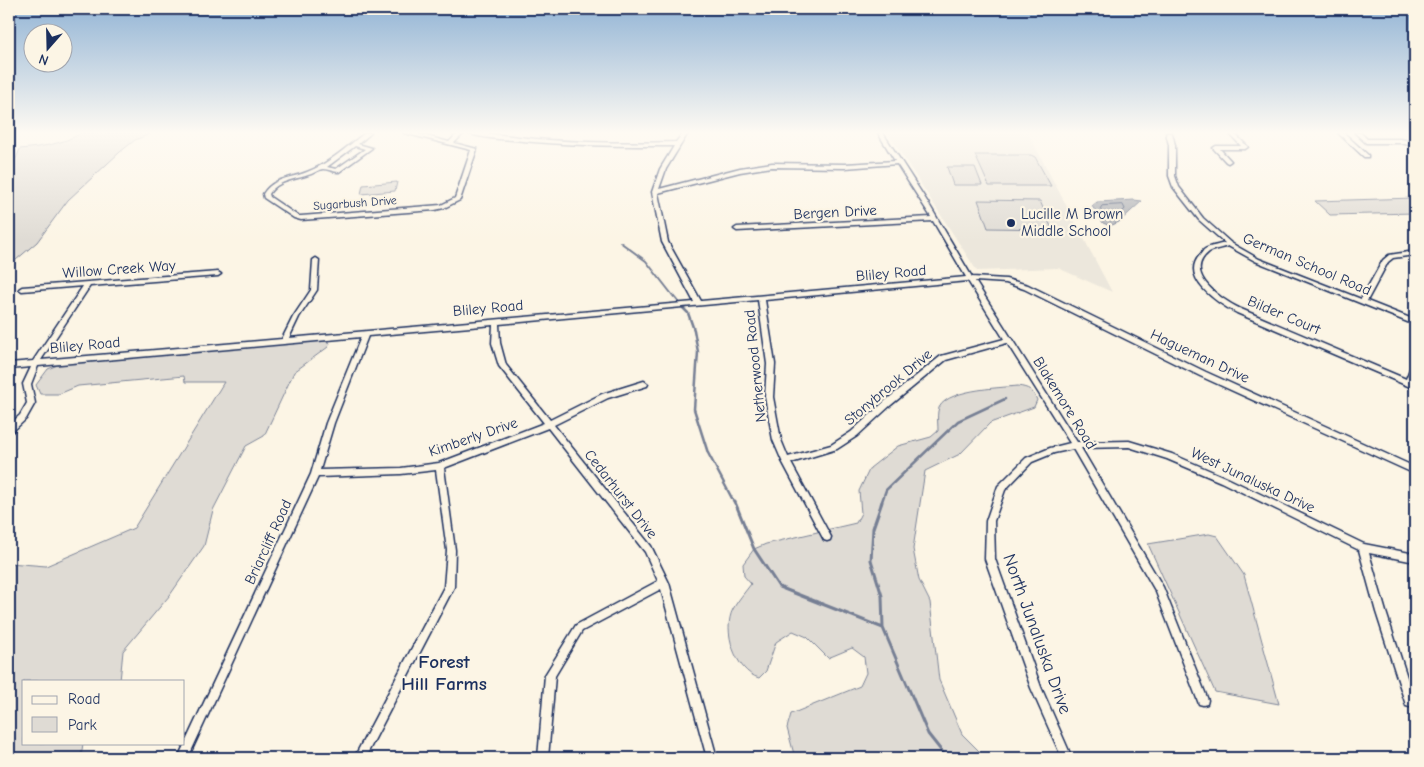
<svg xmlns="http://www.w3.org/2000/svg" width="1424" height="767" viewBox="0 0 1424 767" font-family="'Comic Neue',sans-serif">
	<style>
		.built { fill: #ece7dc }
		.green { fill: #dfdbd4; stroke: #7d8599 }
		.water { fill: #b2b4b8; stroke: #767f94 }
		.lines { fill: none; stroke-linecap: round; stroke-linejoin: round }
		.shore { stroke: #576482; stroke-width: 1 }
		.stream-far2 { stroke: #767f94; stroke-width: 2 }
		.stream-far1 { stroke: #767f94; stroke-width: 2.5 }
		.stream { stroke: #767f94; stroke-width: 3 }
		.minor-casing { stroke: #1b2f5e; stroke-width: 3 }
		.minor { fill: #fcf5e5; fill-rule: evenodd }
		.poi-dot { fill: #1b2f5e; stroke: #fcf5e5; stroke-width: 2 }
		.labels { text-anchor: middle; dominant-baseline: central; stroke-width: 4.5; stroke-linejoin: round; paint-order: stroke }
		.far-street-label { font-size: 12px; fill: #1b2f5e; stroke: #fcf5e5 }
		.street-label { font-size: 15px; fill: #1b2f5e; stroke: #fcf5e5 }
		.poi-label { font-size: 15px; fill: #1b2f5e; stroke: #fcf5e5; text-anchor: start }
		.near-street-label { font-size: 18px; fill: #1b2f5e; stroke: #fcf5e5 }
		.near-neighbourhood-label { font-size: 19px; font-weight: bold; fill: #1b2f5e; stroke: #fcf5e5 }
	</style>
	<rect width="100%" height="100%" fill="#fcf5e5"/>
	<filter id="ink" filterUnits="userSpaceOnUse"><feTurbulence type="fractalNoise" baseFrequency=".02" numOctaves="2"/><feDisplacementMap in="SourceGraphic" scale="10" xChannelSelector="R" yChannelSelector="G"/><feConvolveMatrix kernelMatrix="1 2 1 2 8 2 1 2 1" color-interpolation-filters="sRGB"/></filter>
	<g filter="url(#ink)">
		<path class="built" d="M888,133H1028L1112,292L1058,268L977,271Z"/>
		<path class="green" d="M81,133H152L135,140L120,152L68,200L37,242L9,266V175L20,149C41,147 63,144 81,133Z
			M975,155H1031L1035,157L1051,186H989Z
			M947,167H975L982,185H953Z
			M397,182L395,191L361,194L363,185Z
			M1415,198V213L1330,215L1315,201Z
			M978,200L1040,201L1052,229L988,228Z
			M322,340L330,343L328,347L294,372L264,436L246,446L213,510L204,546L170,595L123,651L120,681H24V743H83L81,758H9V563L46,566L134,528L224,382H185L184,376L78,386L59,394H40L36,385L48,369L60,364Z
			M1018,386C1029,388 1032,389 1037,400L1034,407L990,423L960,454L925,471L913,549L919,580L930,602L939,680L962,734L986,758H795L787,728L791,714L860,686L866,673L864,657L852,648L828,658L807,637L793,631L776,642L766,671L759,678C735,671 722,630 733,609C738,600 745,592 751,584L744,576L743,564L754,549L766,544L856,523L861,513L859,491L870,468L898,446L931,437L938,431C938,425 937,417 938,411C942,389 999,388 1018,386Z
			M1209,534L1217,536L1244,575L1279,704L1215,692L1148,544Z"/>
		<path class="water" d="M1134,200L1142,201L1119,222L1110,226L1103,223L1092,206L1097,202Z"/>
		<g class="lines">
			<path class="shore" d="M1123,205L1125,209L1117,218L1110,221L1100,209L1102,206Z"/>
			<path class="stream-far2" d="M620,242L646,261L674,297"/>
			<path class="stream-far1" d="M673,295L678,301
				M683,308L688,313L694,330L698,352L694,409L708,453L735,504
				M881,504L886,490L958,421L1005,399"/>
			<path class="stream" d="M735,502L754,549L779,587L883,628
				M882,502L873,528L871,560L882,596L883,628L928,734L947,758"/>
			<g class="minor-casing">
				<path id="minor" d="M365,133H371L358,144L372,148L339,172C334,172 328,169 323,169C319,169 313,174 308,175C294,180 278,180 269,194L270,197L298,216H301L441,205L455,198L471,150L404,133H415L449,142L458,133H464L454,143L477,149L460,200L444,208L435,210L301,220L294,218L264,198L263,194C274,177 290,179 307,172C329,164 346,147 365,133ZM355,146L365,149L336,169L327,167Z
					M468,133C495,133 522,138 549,140C591,143 634,143 676,142L683,133H688L666,169L659,189L740,168L772,163L845,164L895,161L878,133H883L930,206L972,277L1006,279L1028,285L1206,372L1415,467V474L1200,376L1024,289L1006,283L975,281L1077,442L1129,441L1172,454L1227,478L1364,544L1415,554V562L1369,553L1386,612L1415,702L1414,706L1410,707L1406,706L1405,702L1376,612L1359,550L1221,482L1167,459L1129,447L1081,448L1163,587L1208,700L1207,704L1203,705L1199,704L1156,592L1073,449L1054,453L1032,462L1005,490L994,521L995,559L1041,687L1072,758H1062L1031,688L985,559L986,521L998,486L1026,458L1050,448L1070,443L1007,343L946,360L891,405L857,436L837,449L791,463L831,537L830,540L827,541L824,540L782,461L773,440L765,397L767,364L758,300L499,324L500,343L506,365L550,420L602,394L644,381L648,384L647,386L608,398L554,425L651,546L669,583L717,758H707L661,589L582,631L555,676L548,758H538L545,675L576,625L658,581L645,552L548,428L444,468L455,550L454,587L365,758H354L444,587L447,550L436,470L401,474L318,477L188,758H178L311,474L326,423L361,337L38,366L31,384L35,403L26,419L12,432L9,433V425L20,415L27,403L23,384L31,367L9,369V363L33,361L83,286L22,291L19,289L22,287L218,272L221,274L218,276L90,286L41,360L282,339L293,317L311,290L313,260L316,258L319,260L317,290L299,317L289,338L694,302L662,242L652,192L660,169L674,146C621,146 567,146 513,140C499,139 481,138 468,133ZM897,164L931,217L737,227L734,229L737,231L933,221L966,277L701,301L668,242L658,193L740,172L772,167L845,168ZM968,281L1004,339L941,356L885,401L851,432L831,445L788,457L781,440L773,397L775,364L765,300ZM493,325L492,343L499,366L544,423L439,463L401,468L320,470L334,423L368,336Z
					M1166,133H1172L1175,145V176L1179,187L1203,218L1231,243L1259,259L1361,299L1383,260L1389,255L1415,251V255L1393,258L1388,262L1367,301L1415,320V325L1255,261L1228,246C1223,248 1214,249 1209,252C1181,274 1224,301 1241,309L1406,379L1412,364L1415,363V374L1412,382L1415,383V389L1237,313C1219,304 1179,278 1200,255C1202,253 1203,250 1205,249C1210,246 1219,245 1225,243L1199,220L1173,187L1169,176V145Z
					M1229,133H1234L1248,147L1245,149H1220L1231,161L1228,163L1226,162L1213,148L1216,146H1241Z
					M1338,133H1344L1368,155V157H1364Z
					M1355,133H1361L1367,139H1400L1415,142V146L1400,143H1366Z"/>
			</g>
			<use href="#minor" class="minor"/>
		</g>
	</g>
	<linearGradient id="sky" x2="0" y2="1"><stop stop-color="#92b4d5"/><stop offset="0.55" stop-color="#fefaf3"/><stop offset="1" stop-color="#fefaf3" stop-opacity="0"/></linearGradient>
	<rect width="1424" height="241" fill="url(#sky)"/>
	<circle class="poi-dot" cx="1011" cy="223" r="5"/>
	<g class="labels">
		<g class="far-street-label">
			<text transform="translate(355 203) rotate(-4)">Sugarbush Drive</text>
		</g>
		<g class="street-label">
			<text transform="translate(835 212) rotate(-3)">Bergen Drive</text>
			<text transform="translate(1307 264) rotate(23)">German School Road</text>
			<text transform="translate(119 269) rotate(-4)">Willow Creek Way</text>
			<text transform="translate(891 273) rotate(-5)">Bliley Road</text>
			<text transform="translate(488 308) rotate(-5)">Bliley Road</text>
			<text transform="translate(1284 315) rotate(23)">Bilder Court</text>
			<text transform="translate(85 345) rotate(-5)">Bliley Road</text>
			<text transform="translate(1200 356) rotate(25)">Hagueman Drive</text>
			<text transform="translate(755 366) rotate(-96)">Netherwood Road</text>
			<text transform="translate(888 387) rotate(-40)">Stonybrook Drive</text>
			<text transform="translate(1065 403) rotate(58)">Blakemore Road</text>
			<text transform="translate(473 437) rotate(-19)">Kimberly Drive</text>
			<text transform="translate(1253 480) rotate(25)">West Junaluska Drive</text>
			<text transform="translate(621 494) rotate(52)">Cedarhurst Drive</text>
			<text transform="translate(268 542) rotate(-65)">Briarcliff Road</text>
		</g>
		<g class="poi-label">
			<text x="1021" y="214">Lucille M Brown<tspan x="1021" dy="17">Middle School</tspan></text>
		</g>
		<g class="near-street-label">
			<text transform="translate(1037 634) rotate(70)">North Junaluska Drive</text>
		</g>
		<g class="near-neighbourhood-label">
			<text x="444" y="662">Forest<tspan x="444" dy="22">Hill Farms</tspan></text>
		</g>
	</g>
	<rect width="1424" height="767" fill="none" stroke="#fcf5e5" stroke-width="30"/>
	<rect x="15" y="15" width="1394" height="737" fill="none" stroke="#1b2f5e" stroke-width="2" filter="url(#ink)"/>
	<rect x="22" y="680" width="162" height="65" fill="#fcf5e5" stroke="#a2a6af"/>
	<rect x="32" y="696" width="25" height="8" fill="#fcf5e5" stroke="#a2a6af"/>
	<text x="68" y="704" font-size="15" fill="#1b2f5e">Road</text>
	<rect x="32" y="717" width="25" height="15" fill="#dfdbd4" stroke="#a2a6af"/>
	<text x="68" y="730" font-size="15" fill="#1b2f5e">Park</text>
	<g transform="translate(48 48) rotate(200)"><circle r="24" fill="#fcf5e5" stroke="#a2a6af"/>
	<path d="M0-4L9 19L0 12L-9 19Z" fill="#1b2f5e"/>
	<text y="-8" font-size="14" font-weight="bold" text-anchor="middle" fill="#1b2f5e">N</text>
	</g>
</svg>
